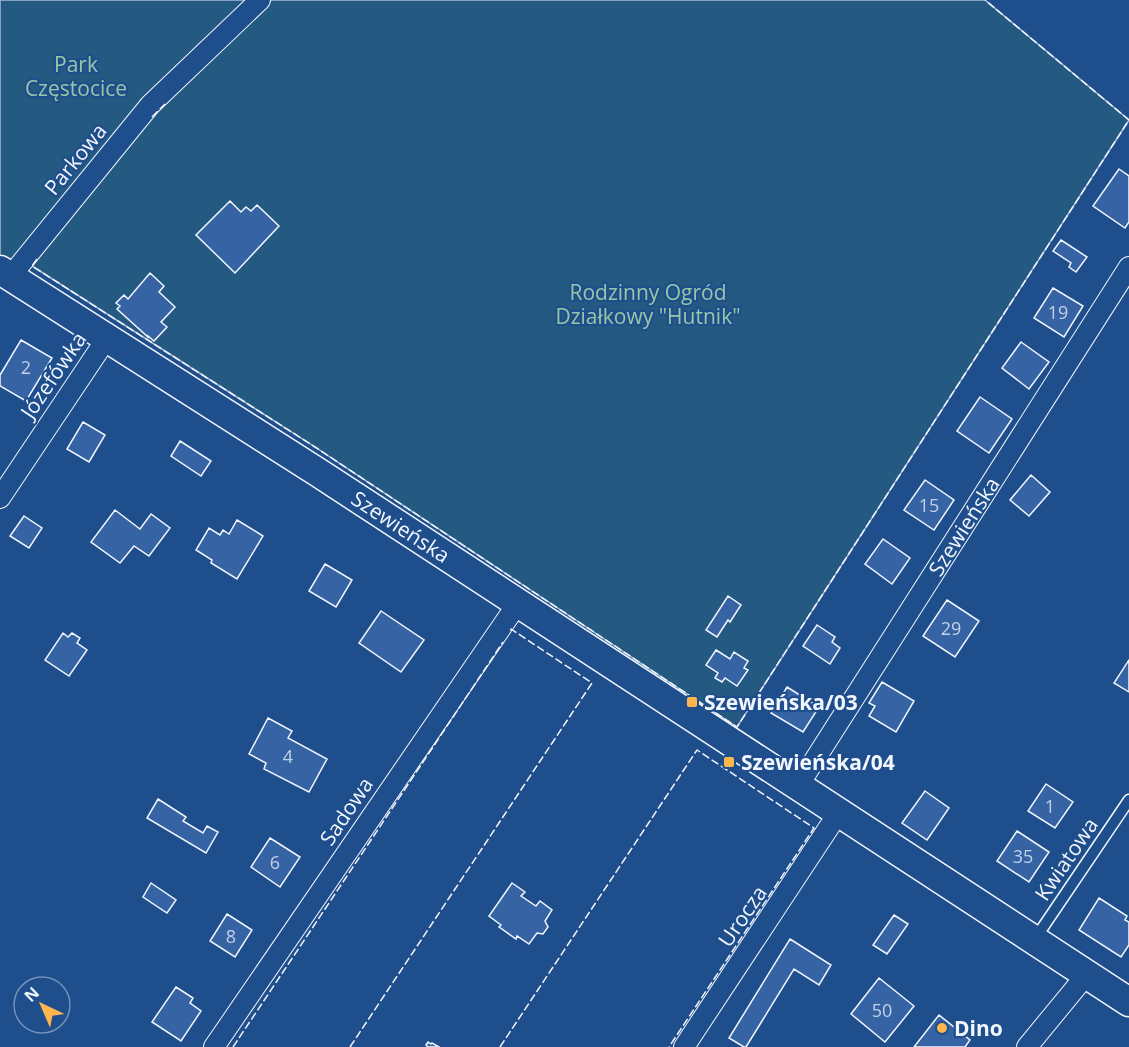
<svg xmlns="http://www.w3.org/2000/svg" width="1129" height="1047" viewBox="0 0 1129 1047" font-family="'Open Sans',sans-serif">
	<style>
		.green { fill: #245a82; stroke: #a8bbd7; stroke-width: 1.5 }
		.building { fill: #3563a3; stroke: #f2f6ff; stroke-width: 1.5 }
		.lines { fill: none; stroke-linecap: round; stroke-linejoin: round }
		.lane-casing { stroke: #f2f6ff; stroke-width: 13 }
		.street-casing { stroke: #f2f6ff; stroke-width: 22 }
		.secondary-casing { stroke: #f2f6ff; stroke-width: 31 }
		.lane { stroke: #1f4e8c; stroke-width: 10 }
		.street { stroke: #1f4e8c; stroke-width: 20 }
		.secondary { stroke: #1f4e8c; stroke-width: 28 }
		.fence { stroke: #f2f6ff; stroke-width: 1.5; stroke-dasharray: 8 3; stroke-linecap: butt }
		.poi-dot { fill: #ffb74d; stroke: #1f4e8c; stroke-width: 2 }
		.labels { text-anchor: middle; dominant-baseline: central; stroke-width: 4.5; stroke-linejoin: round; paint-order: stroke }
		.number-label { font-size: 18px; fill: #c3d1e8 }
		.park-label { font-size: 21px; fill: #97c8a6; stroke: #1f4e8c }
		.street-label { font-size: 21px; fill: #f2f6ff; stroke: #1f4e8c }
		.poi-label { font-size: 21px; font-weight: bold; fill: #f2f6ff; stroke: #1f4e8c; text-anchor: start }
	</style>
	<rect width="100%" height="100%" fill="#1f4e8c"/>
	<path class="green" d="M0,0H260L150,105L10,277L0,270Z
		M269,0H985L1129,120L737,727L315,447L32,266L155,114Z"/>
	<path class="building" d="M1119,169L1129,176V222L1125,228L1093,206Z
		M230,201L241,212L246,207L251,211L257,205L279,226L235,273L196,235Z
		M1061,240L1087,257L1076,272L1069,267L1071,263L1053,251Z
		M150,273L164,286L159,292L175,307L161,322L167,327L154,341L148,336V337L117,309L120,306L116,303L124,295L128,299Z
		M1053,288L1083,306L1064,337L1034,318Z
		M21,340L52,358L26,401L0,386V375Z
		M1021,342L1049,362L1029,389L1002,368Z
		M980,397L1012,419L989,453L957,431Z
		M83,422L105,435L89,462L67,449Z
		M180,441L211,461L201,476L171,456Z
		M1031,475L1050,492L1029,516L1010,500Z
		M925,480L954,500L934,530L904,510Z
		M115,510L140,529L151,514L170,528L149,556L134,546L120,563L91,542Z
		M24,516L42,528L29,548L10,536Z
		M237,520L263,536L237,579L211,563L212,560L196,550L209,528L220,535L223,530L229,534Z
		M883,539L910,558L892,584L865,564Z
		M325,564L352,580L336,607L309,591Z
		M728,596L741,605L730,622L728,620L717,637L706,630Z
		M947,600L979,621L955,657L923,636Z
		M381,611L424,640L401,672L359,643Z
		M817,625L835,637L832,642L840,648L830,664L803,646Z
		M63,633L68,637L72,633L80,638L77,643L87,650L69,676L45,660Z
		M716,650L730,659L734,652L748,661L744,668L748,670L737,686L725,678L722,682L715,678L718,673L706,665Z
		M1129,660V692L1114,683Z
		M882,682L914,701L896,732L869,716L875,706L869,703Z
		M787,687L819,707L803,732L771,713Z
		M268,718L292,731L288,738L327,759L309,792L264,769L266,763L249,754Z
		M1046,784L1073,802L1055,828L1028,811Z
		M925,791L949,808L927,840L902,823Z
		M158,799L186,817L183,821L203,833L207,826L218,832L206,853L147,818Z
		M1017,831L1049,852L1029,882L997,861Z
		M270,838L300,857L280,887L251,867Z
		M151,883L176,900L167,913L143,897Z
		M512,883L525,892L521,896L536,906L540,901L552,910L545,921L548,927L543,934L537,933L529,944L517,936L516,939L499,927L501,925L489,916Z
		M1099,898L1127,916L1125,920L1129,922V945L1121,957L1079,930Z
		M227,914L252,930L235,957L210,941Z
		M894,915L908,924L887,954L873,945Z
		M790,939L831,965L819,985L794,969L746,1047H744L729,1038Z
		M879,978L914,1006L885,1042L851,1014Z
		M176,987L193,998L190,1003L201,1011L181,1041L152,1022Z
		M939,1015L970,1040L965,1047H914Z
		M428,1042L431,1044L432,1043L439,1047H428L426,1045Z"/>
	<g class="lines">
		<g class="lane-casing">
			<path id="lane" d="M1035,939L1129,800"/>
		</g>
		<g class="street-casing">
			<g id="street">
				<path d="M10,277L150,105L260,0"/>
				<path d="M0,498L107,338"/>
				<path id="s1" d="M798,786L1129,267"/>
				<path d="M214,1047L518,603"/>
				<path d="M684,1047L839,812"/>
				<path d="M1027,1047L1087,974"/>
			</g>
		</g>
		<g class="secondary-casing">
			<g id="secondary">
				<path id="s2" d="M0,270L319,473L1129,1002"/>
			</g>
		</g>
		<use href="#lane" class="lane"/>
		<use href="#street" class="street"/>
		<use href="#secondary" class="secondary"/>
		<path class="fence" d="M152,117L165,104
			M37,259L32,266L315,447L737,727L1129,120L985,0
			M233,1047L503,642
			M350,1047L592,683L511,629L510,632
			M500,1047L697,750L814,828L669,1047"/>
	</g>
	<g class="poi-dot">
		<rect x="686" y="696" width="12" height="12" rx="3"/>
		<rect x="723" y="756" width="12" height="12" rx="3"/>
		<circle cx="942" cy="1028" r="6"/>
	</g>
	<g class="labels">
		<g class="number-label">
			<text x="1058" y="312">19</text>
			<text x="26" y="367">2</text>
			<text x="929" y="505">15</text>
			<text x="951" y="628">29</text>
			<text x="288" y="756">4</text>
			<text x="1050" y="806">1</text>
			<text x="1023" y="856">35</text>
			<text x="275" y="862">6</text>
			<text x="231" y="936">8</text>
			<text x="882" y="1010">50</text>
		</g>
		<g class="park-label">
			<text x="76" y="64">Park<tspan x="76" dy="24">Częstocice</tspan></text>
			<text x="648" y="292">Rodzinny Ogród<tspan x="648" dy="24">Działkowy "Hutnik"</tspan></text>
		</g>
		<g class="street-label">
			<text transform="translate(75 159) rotate(-51)">Parkowa</text>
			<text transform="translate(53 375) rotate(-56)">Józefówka</text>
			<text stroke="none"><textPath href="#s2" startOffset="476">Szewieńska</textPath></text>
			<text stroke="none"><textPath href="#s1" startOffset="308">Szewieńska</textPath></text>
			<text transform="translate(346 811) rotate(-56)">Sadowa</text>
			<text transform="translate(1066 859) rotate(-56)">Kwiatowa</text>
			<text transform="translate(742 916) rotate(-56)">Urocza</text>
		</g>
		<g class="poi-label">
			<text x="704" y="702">Szewieńska/03</text>
			<text x="741" y="762">Szewieńska/04</text>
			<text x="954" y="1028">Dino</text>
		</g>
	</g>
	<g transform="translate(42 1005) rotate(316)"><circle r="28" fill="#1f4e8c" stroke="#7391ba" stroke-width="1.5"/>
	<path d="M0-4.5L10 22L0 15L-10 22Z" fill="#ffb74d"/>
	<text y="-9" font-size="16" font-weight="bold" text-anchor="middle" fill="#f2f6ff">N</text>
	</g>
</svg>
